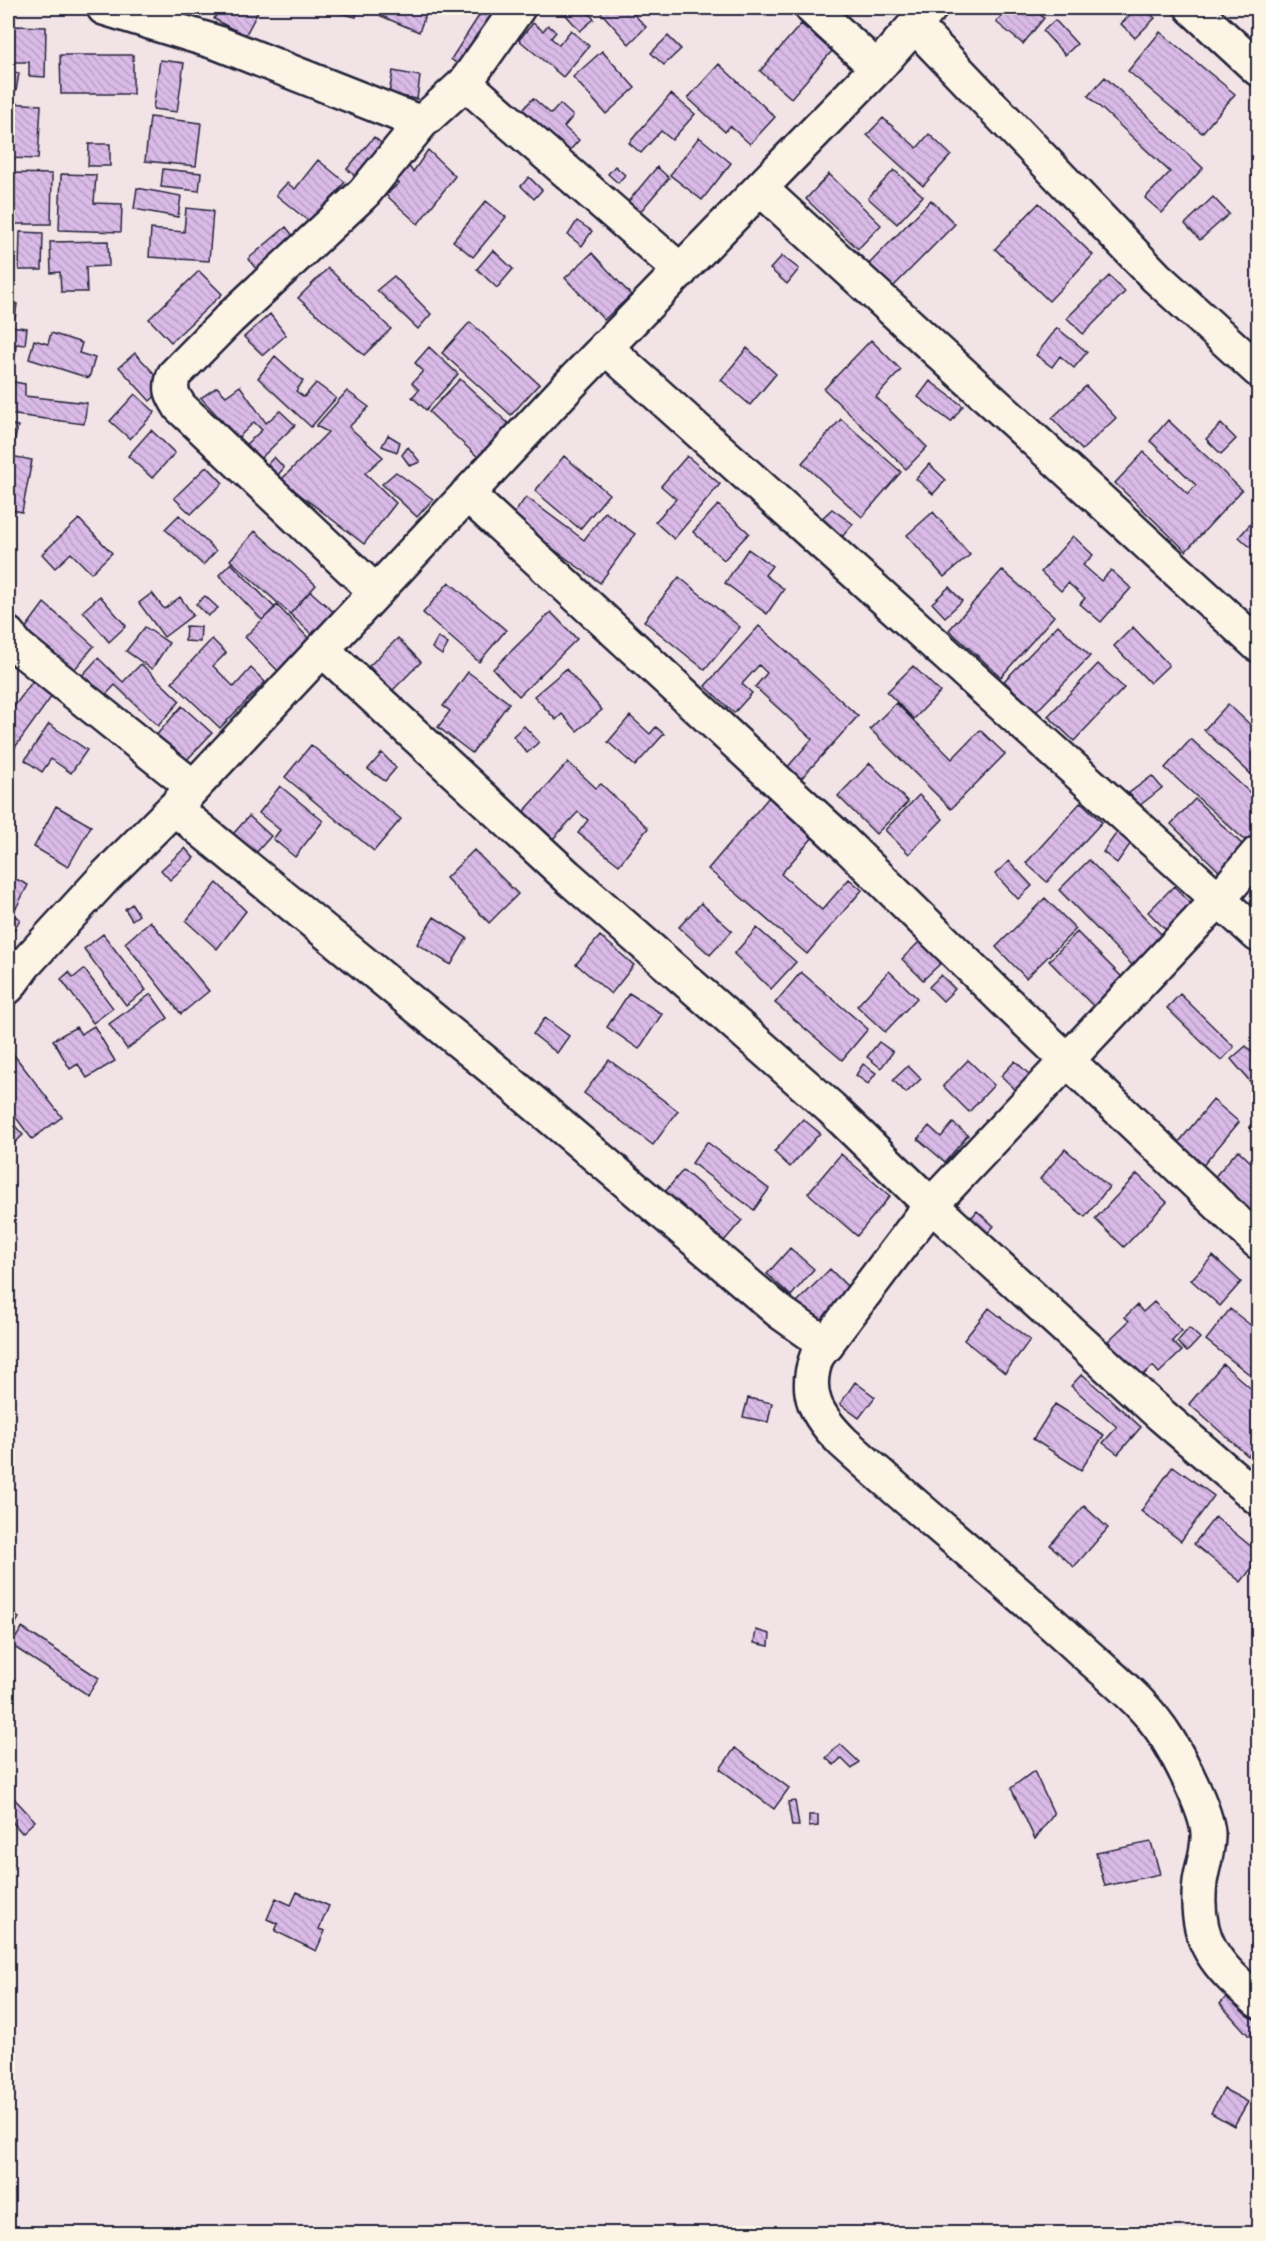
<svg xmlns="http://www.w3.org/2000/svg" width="1266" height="2241" viewBox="0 0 1266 2241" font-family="Pangolin,sans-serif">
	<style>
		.building { fill: url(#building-back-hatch); stroke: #22223b; stroke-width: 1.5 }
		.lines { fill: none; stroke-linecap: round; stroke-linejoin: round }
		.minor-casing { stroke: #22223b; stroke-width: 38 }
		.minor { stroke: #fcf5e5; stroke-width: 33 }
	</style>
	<defs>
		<pattern id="building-back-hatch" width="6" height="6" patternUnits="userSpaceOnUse" patternTransform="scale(1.5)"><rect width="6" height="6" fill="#dabae7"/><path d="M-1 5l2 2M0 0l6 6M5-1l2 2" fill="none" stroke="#bba0c7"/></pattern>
	</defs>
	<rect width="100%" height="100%" fill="#f2e3e6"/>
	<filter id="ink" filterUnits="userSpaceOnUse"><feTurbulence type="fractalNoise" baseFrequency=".0167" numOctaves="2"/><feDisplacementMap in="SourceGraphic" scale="12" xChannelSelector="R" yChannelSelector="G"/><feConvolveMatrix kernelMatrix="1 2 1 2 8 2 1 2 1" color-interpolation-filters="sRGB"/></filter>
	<g filter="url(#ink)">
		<path class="building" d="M220,8H260L245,36L214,19Z
			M333,8H358L356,17L332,11Z
			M384,8H428L419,32L381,16Z
			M484,8H499L469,73L451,59Z
			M560,8H584L594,19L580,31Z
			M597,8H628L646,27L629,44Z
			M1008,8H1032L1044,18L1023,44L996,22Z
			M1137,8H1144L1155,18L1135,38L1121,24Z
			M1055,20L1077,44L1065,55L1043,31Z
			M533,23L543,31L548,25L556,32L551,38L559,45L571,30L589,46L563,77L519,40Z
			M801,24L832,51L791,98L760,71Z
			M14,26L46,27L45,77L29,76V62H13Z
			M1160,32L1235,94L1202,133L1128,71Z
			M668,36L681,49L664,65L651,53Z
			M602,51L635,88L606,114L573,77Z
			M60,55H133V94H61Z
			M160,60L184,63L177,112L153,109Z
			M719,64L775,117L750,144L730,126L725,132L688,98Z
			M8,71L19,73L16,91L8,90Z
			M393,71L420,76L417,99L389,94Z
			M1105,77L1203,168L1162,213L1145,198L1170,172L1088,96Z
			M671,94L695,114L672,140L661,131L641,153L629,143Z
			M533,98L551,114L560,104L573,116L564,127L579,140L565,156L518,115Z
			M8,103L41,105L38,159L8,158Z
			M150,117L201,123L196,166L145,161Z
			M883,118L917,148L929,134L951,155L923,186L867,135Z
			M374,137L392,152L366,185L347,169Z
			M699,137L731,163L702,200L670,175Z
			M89,144H110V166H88Z
			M428,150L455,176L418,224L386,195L399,183L393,179L407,164L413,172Z
			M318,160L345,182L312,224L276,195L287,183L295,189Z
			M615,166L625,175L618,183L608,174Z
			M657,167L669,178L639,213L627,203Z
			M163,169L201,173L199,191L161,187Z
			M894,170L923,196L897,224L868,198Z
			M13,173L52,174L51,224H12Z
			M61,174L96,175L94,203L122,204L121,232L59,230Z
			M829,174L881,225L858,249L806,199Z
			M529,177L542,190L534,199L521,186Z
			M137,188L181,196L178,217L134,209Z
			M1213,197L1229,214L1200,240L1185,224Z
			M931,200L955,224L891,289L867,266Z
			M486,201L506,217L473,257L453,241Z
			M1039,203L1093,255L1049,301L995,249Z
			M186,208L213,211L209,261L149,257L151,229L184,232Z
			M577,221L592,231L582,246L568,235Z
			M286,227L301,246L263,277L248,259Z
			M20,232L43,233L42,270H19Z
			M108,241L109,266L86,267L87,292H61L60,272L51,273L50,242Z
			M493,250L513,269L497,288L477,269Z
			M592,253L631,295L604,320L565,278Z
			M782,256L799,269L787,284L770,269Z
			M328,268L391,329L364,355L298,298Z
			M199,271L222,294L171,342L149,319Z
			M394,276L431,314L418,329L377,290Z
			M1109,276L1125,292L1083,334L1067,318Z
			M8,303L17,304L15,319L8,318Z
			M270,314L286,335L263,355L244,337Z
			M470,322L539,384L511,415L442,353Z
			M8,326L27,328L25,345L16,344L15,355L8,354Z
			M1057,328L1087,352L1074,368L1060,356L1052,367L1036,355Z
			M51,333L82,343L79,353L95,358L89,378L29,359L34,340L48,344Z
			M871,340L901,370L876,397L927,447L906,469L824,389Z
			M429,347L458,374L426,410L412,397L419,390L412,383L423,371L415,363Z
			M747,348L776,374L750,405L721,380Z
			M135,353L166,386L150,401L119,367Z
			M275,356L303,381L296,391L304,397L316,383L336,398L311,427L258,378Z
			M460,379L509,424L479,458L429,412Z
			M8,381L25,384V396L87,403L84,424L8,414Z
			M930,381L963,406L951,422L918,397Z
			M240,386L266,423L280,411L295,425L260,459L245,445L262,430L254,422L238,438L201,398L217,387L226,396Z
			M1086,386L1116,418L1082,450L1052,418Z
			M347,391L369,407L349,427L383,457L365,473L396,503L364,544L281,480L328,432L316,426Z
			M135,394L155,412L130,439L110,421Z
			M841,419L901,472L862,517L802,463Z
			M1168,420L1242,490L1186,551L1115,483L1144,452L1188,494L1196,485L1150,441Z
			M8,424L18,426L11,456L32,460L22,512L8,509Z
			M1221,424L1236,439L1221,454L1206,439Z
			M151,430L175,453L152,478L128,456Z
			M388,435L400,442L397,452L382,446Z
			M408,447L420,462L410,466L402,455Z
			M564,456L609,494L580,529L535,491Z
			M687,456L720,484L674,539L655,522L676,499L661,486Z
			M274,457L284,468L274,479L264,468Z
			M929,464L946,480L933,494L916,479Z
			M207,466L223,483L191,514L174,498Z
			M396,472L433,499L417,517L382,484Z
			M526,497L584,540L605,512L635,534L600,583L511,518Z
			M718,505L749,533L724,560L693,532Z
			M832,509L853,524L841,538L819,521Z
			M933,512L970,555L944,577L907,535Z
			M179,515L216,551L203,565L165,529Z
			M1258,515V537L1250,547L1239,537Z
			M79,519L112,553L91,573L71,553L55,568L42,554Z
			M255,531L316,585L290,614L230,560Z
			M1073,536L1093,555L1083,565L1101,581L1111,570L1131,588L1101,622L1080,604L1085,598L1068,583L1061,591L1041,572Z
			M748,549L772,566L765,575L784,589L767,614L725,583Z
			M231,563L275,608L262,620L219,575Z
			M1002,570L1054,616L1001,677L949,630Z
			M679,577L740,627L705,670L644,621Z
			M449,582L506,630L479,662L423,613Z
			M949,587L962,601L945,617L932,603Z
			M310,591L336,614L315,637L290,614Z
			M152,593L164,609L180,597L193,615L164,637L139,603Z
			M100,596L126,626L109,642L83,611Z
			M205,596L218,608L208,616L196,604Z
			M44,603L94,646L74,670L25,629Z
			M277,605L311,641L279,672L245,637Z
			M551,612L577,639L519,696L493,669Z
			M1058,625L1090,656L1036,712L1004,681Z
			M186,626L201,627L200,642L185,641Z
			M759,626L858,716L799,781L786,769L812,739L755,687L767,673L759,665L742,684L752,693L734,713L705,686Z
			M145,627L169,643L152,669L126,651Z
			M1133,627L1169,665L1150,683L1114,646Z
			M438,637L448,644L442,655L432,648Z
			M398,638L421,662L392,691L369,666Z
			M212,639L226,653L213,666L234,687L251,668L265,682L220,728L172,682Z
			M98,658L123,682L141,664L180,701L158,726L115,685L100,701L78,680Z
			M1098,664L1124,688L1074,741L1048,716Z
			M913,666L940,692L914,719L887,692Z
			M566,669L602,710L577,731L562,714L556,720L534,696Z
			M468,672L509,703L472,753L438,727L450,711L443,706Z
			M32,682L52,696L8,757V715Z
			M896,703L952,759L980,730L1005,754L951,809L870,729Z
			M1228,704L1258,732V781L1204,730Z
			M182,706L212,733L182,765L153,739Z
			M630,716L650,734L656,727L664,734L635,766L608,742Z
			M49,724L87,750L71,773L51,759L42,772L25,760Z
			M524,726L539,742L527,753L513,736Z
			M1191,739L1258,800V832L1248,843L1165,768Z
			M311,745L401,819L374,851L285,777Z
			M382,753L396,768L385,781L368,769Z
			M568,762L596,788L601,784L648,828L619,865L578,833L588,820L578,812L551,841L520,816Z
			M870,763L908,802L876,834L838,796Z
			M1152,776L1162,788L1139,806L1129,793Z
			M280,786L323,821L295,857L273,839L280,830L259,813Z
			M919,795L943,819L909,854L885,830Z
			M769,797L814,836L781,874L822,910L849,879L862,890L807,954L708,869Z
			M1195,799L1246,848L1222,874L1171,824Z
			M1081,802L1102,822L1047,882L1026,863Z
			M56,806L91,826L68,867L34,847Z
			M249,816L271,836L255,854L233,834Z
			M1117,832L1131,843L1117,863L1103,852Z
			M185,848L194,858L170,880L161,870Z
			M474,850L518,894L489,923L446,878Z
			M1089,860L1164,937L1134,967L1059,890Z
			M1009,861L1032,886L1018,899L995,874Z
			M8,875L28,885L16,908L8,903Z
			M217,883L246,911L217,949L186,921Z
			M1174,886L1191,904L1166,930L1148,912Z
			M1045,898L1076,929L1026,978L996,947Z
			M701,903L732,931L710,955L679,927Z
			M132,904L139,915L132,920L125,909Z
			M8,912L20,919L8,941Z
			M434,917L467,938L451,965L417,944Z
			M150,921L209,991L181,1014L125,943Z
			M757,928L796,962L771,989L734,954Z
			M1077,932L1127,982L1098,1011L1049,961Z
			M103,934L146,990L126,1005L84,949Z
			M600,936L634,965L611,994L576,964Z
			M920,941L941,963L923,980L902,959Z
			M84,969L113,1008L93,1023L61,979L69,972L73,978Z
			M889,971L917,998L885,1032L857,1006Z
			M801,972L868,1029L842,1060L775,1003Z
			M941,975L955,989L943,1001L929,987Z
			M629,993L662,1014L639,1049L607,1027Z
			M151,994L168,1018L127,1049L109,1024Z
			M1180,994L1234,1047L1221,1061L1167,1008Z
			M545,1018L569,1036L557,1053L533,1034Z
			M94,1026L115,1061L87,1078L78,1064L70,1069L53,1040L76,1027L81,1034Z
			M879,1042L893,1052L881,1068L867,1057Z
			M1246,1046L1255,1055L1258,1052V1091L1231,1059Z
			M11,1051L62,1117L32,1139L8,1107V1054Z
			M609,1060L678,1111L653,1145L584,1093Z
			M968,1060L994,1085L969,1112L943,1086Z
			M1015,1061L1030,1075L1016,1090L1001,1076Z
			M863,1064L876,1073L868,1084L856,1075Z
			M908,1066L921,1079L906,1093L893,1080Z
			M1213,1100L1239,1122L1201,1168L1175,1147Z
			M1258,1116V1135L1249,1127Z
			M8,1118L23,1135L8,1149Z
			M803,1119L820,1133L790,1167L774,1152Z
			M953,1123L968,1135L945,1162L918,1139L929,1126L941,1137Z
			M707,1142L769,1189L754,1210L692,1163Z
			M1065,1149L1109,1187L1085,1217L1040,1179Z
			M1238,1150L1258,1169V1216L1254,1221L1211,1181Z
			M841,1154L890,1196L857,1236L808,1193Z
			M683,1170L742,1220L724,1241L665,1192Z
			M1137,1174L1167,1202L1124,1247L1095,1219Z
			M977,1211L994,1226L984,1237L967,1223Z
			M790,1248L814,1269L791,1296L767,1274Z
			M1213,1256L1241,1282L1220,1306L1191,1280Z
			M830,1269L855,1294L821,1328L796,1303Z
			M1154,1302L1182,1331L1172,1341L1182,1351L1159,1373L1153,1366L1141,1377L1108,1341L1129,1321L1125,1317L1137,1305L1143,1312Z
			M989,1308L1030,1340L1005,1373L964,1340Z
			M1230,1309L1258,1331V1381L1206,1340Z
			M1189,1328L1200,1338L1187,1352L1177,1342Z
			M1223,1364L1258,1395V1444L1248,1456L1189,1404Z
			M1082,1374L1141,1427L1118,1454L1103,1443L1117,1427L1071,1386Z
			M855,1382L875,1397L859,1418L840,1404Z
			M748,1398L772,1403L768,1422L743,1417Z
			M1055,1404L1104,1435L1081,1470L1033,1439Z
			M1173,1466L1214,1496L1181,1541L1141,1511Z
			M1084,1506L1108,1528L1074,1567L1050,1545Z
			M1215,1517L1258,1552V1560L1241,1582L1194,1544Z
			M8,1610L19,1618L8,1636Z
			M22,1628L99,1678L88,1695L11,1645Z
			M756,1630L770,1634L769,1646L754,1643Z
			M840,1744L859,1762L852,1769L841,1758L834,1765L826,1758Z
			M735,1748L789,1788L774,1809L720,1769Z
			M1034,1771L1054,1814L1035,1839L1011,1788Z
			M9,1793L35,1821L22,1833L8,1817Z
			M795,1801L799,1826H792L788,1802Z
			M809,1815H818V1826L809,1827Z
			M1151,1842L1160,1874L1105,1886L1096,1853Z
			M297,1892L329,1906L319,1929L325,1931L316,1951L275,1931L278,1924L267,1919L276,1898L291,1905Z
			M1233,1989L1258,2014V2027L1249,2036L1220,2004Z
			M1224,2089L1248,2102L1234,2126L1211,2113Z"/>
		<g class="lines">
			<g class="minor-casing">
				<path id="minor" d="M104,8L218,43L421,123
					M812,8L877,68
					M1192,8L1258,69
					M914,25L1156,277L1258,370
					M465,83L681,271
					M761,189L1258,645
					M605,347L1258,935
					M467,494L839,838L1003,999L1258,1242
					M376,592L180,407C172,394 169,390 174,375L230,318L364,193L421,123L465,83L518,8
					M8,634L18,647L192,786
					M323,650L567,876L831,1108L931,1205L1161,1415L1258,1498
					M174,808L508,1081L780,1312L827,1345
					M1258,853L1219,899L931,1205L817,1356C803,1393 816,1415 843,1442C920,1512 1002,1577 1078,1647C1109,1676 1145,1702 1167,1738C1180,1759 1206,1809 1208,1833C1209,1849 1202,1867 1200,1882C1193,1942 1217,1966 1258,2001
					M8,987L24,965L105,877L174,808L575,379L877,68L930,8"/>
			</g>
			<use href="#minor" class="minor"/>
		</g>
	</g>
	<rect width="1266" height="2241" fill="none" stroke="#fcf5e5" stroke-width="30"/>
	<rect x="15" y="15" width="1236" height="2211" fill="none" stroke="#22223b" stroke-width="2" filter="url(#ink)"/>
</svg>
